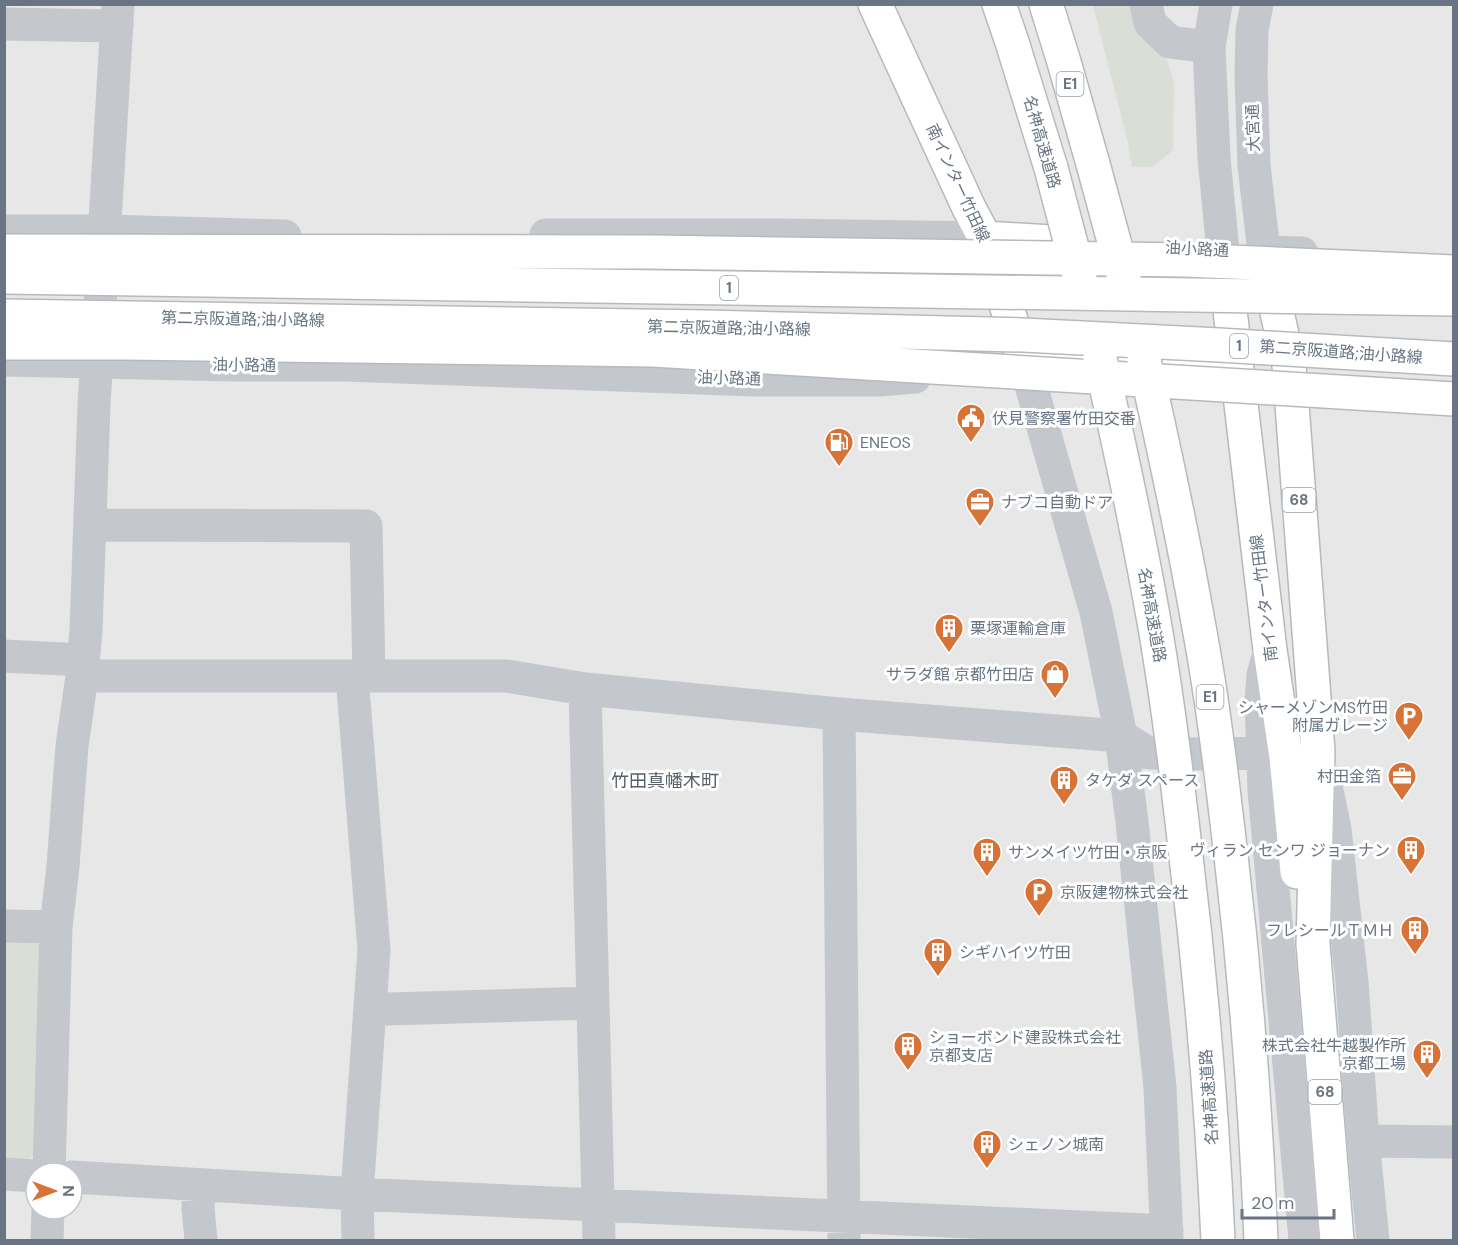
<svg xmlns="http://www.w3.org/2000/svg" width="1458" height="1245" viewBox="0 0 1458 1245" font-family="'DM Sans','Noto Sans JP',sans-serif">
	<style>
		.built { fill: #e6e7e6; fill-rule: evenodd }
		.green { fill: #d9dfd7 }
		.lines { fill: none; stroke-linecap: round; stroke-linejoin: round }
		.major-casing { stroke: #b5b9bd; stroke-width: 36 }
		.highway-casing { stroke: #b7babd; stroke-width: 36 }
		.minor { stroke: #c4c7cb; stroke-width: 33 }
		.major { stroke: #fff; stroke-width: 33 }
		.highway { stroke: #fff; stroke-width: 33 }
		.highway-bridge-casing { stroke: #b7babd; stroke-width: 36; stroke-linecap: butt }
		.highway-bridge { stroke: #fff; stroke-width: 33 }
		.labels { text-anchor: middle; dominant-baseline: central; stroke-width: 6; stroke-linejoin: round; paint-order: stroke }
		.shield { fill: #fff; stroke: #969ea9; stroke-width: 1.5 }
		.shield-label { font-size: 15px; font-weight: bold; fill: #697584 }
		.street-label { font-size: 16px; fill: #697584; stroke: #fff }
		.poi-label { font-size: 16px; fill: #697584; stroke: #fff; text-anchor: start }
		.neighbourhood-label { font-size: 18px; fill: #575f6a; stroke: #fff }
	</style>
	<rect width="100%" height="100%" fill="#f8f8f6"/>
	<path class="built" d="M5,5H1453V1240H5ZM36,1173H72V1209H36Z"/>
	<path class="green" d="M1093,5H1135L1166,56L1174,84L1173,150L1153,167H1132L1128,143Z
		M5,935L43,943L40,1148L25,1164L5,1163Z"/>
	<g class="lines">
		<g class="major-casing">
			<path id="major" d="M875,4L969,208L985,238L1026,368L1180,357L1208,359
				M985,238L1067,243
				M1225,268L1270,650L1286,757L1297,872
				M1267,269L1289,365L1318,751L1313,944L1337,1240"/>
		</g>
		<g class="highway-casing">
			<path id="highway" d="M999,4L1012,42L1051,168
				M1046,4L1064,62L1093,164"/>
		</g>
		<path class="minor" d="M1146,4L1150,23L1170,42L1209,47
			M1216,4L1209,47L1214,158L1223,251
			M1257,4L1252,30L1251,76L1254,166L1264,252L1302,253
			M4,24L117,26
			M4,231H105L285,236
			M546,235H779L985,238
			M4,360L234,365H346L755,380H879L915,377
			M1002,370L1026,368L1096,612L1121,736L1132,822L1160,1087L1167,1240
			M91,525L366,526L369,676
			M4,656L83,660
			M1268,657L1263,675L1261,702L1264,790L1305,1240
			M82,676H507L585,689L839,714L1121,736L1148,753L1202,754L1263,753
			M352,676L374,950L357,1194L358,1240
			M585,689L599,1240
			M839,714L844,1240
			M1324,776L1335,829L1352,982L1363,1141L1373,1240
			M4,926L56,927
			M370,1007L389,1009L593,1003
			M1363,1141L1454,1142
			M49,1173L56,927L63,866L72,746L82,676L86,630L94,405L118,4
			M4,1174L36,1176
			M72,1177L357,1194L1167,1231
			M199,1185L198,1209L201,1240
			M47,1240L48,1209"/>
		<use href="#major" class="major"/>
		<use href="#highway" class="highway"/>
		<g class="highway-bridge-casing">
			<path id="highway-bridge" d="M1093,164L1124,278
				M1051,168L1080,278
				M4,251L651,252L1186,260L1454,272
				M4,277L1454,299
				M4,316L705,327L1023,335L1219,345L1454,359
				M4,343H126L653,350L1454,399
				M1100,358C1120,449 1140,540 1156,633C1168,704 1177,776 1185,848C1201,979 1212,1109 1218,1240
				M1144,360C1164,448 1183,537 1199,627C1213,702 1222,779 1231,856C1246,984 1256,1112 1261,1240"/>
		</g>
		<use href="#highway-bridge" class="highway-bridge"/>
	</g>
	<defs>
		<g id="civic-pin" transform="scale(1.5)"><path d="M0 17L-7.5 6A9.5 9.5 0 1 1 7.5 6Z" fill="#d77337" stroke="#fff"/><path d="M-.6-6.5H3V-4.5H.6V-3L4-1V1h2V6H-6V1h2V-1L-.6-3ZM-1.2 2.5V6h2.4V2.5Z" fill="#fff"/></g>
		<g id="fuel-pin" transform="scale(1.5)"><path d="M0 17L-7.5 6A9.5 9.5 0 1 1 7.5 6Z" fill="#d77337" stroke="#fff"/><path d="M-5.5-6h7V0h2V4h1.3V-2.5L3-4.5l.8-.8L6-3V5H2.5V1h-1V6h-7ZM-4.2-4.7v3.2H.2V-4.7Z" fill="#fff"/></g>
		<g id="office-pin" transform="scale(1.5)"><path d="M0 17L-7.5 6A9.5 9.5 0 1 1 7.5 6Z" fill="#d77337" stroke="#fff"/><path d="M-6-3h4V-5.5h4V-3h4V5H-6ZM-1-4.5V-3h2v-1.5ZM-6 0V1H6V0Z" fill="#fff"/></g>
		<g id="building-pin" transform="scale(1.5)"><path d="M0 17L-7.5 6A9.5 9.5 0 1 1 7.5 6Z" fill="#d77337" stroke="#fff"/><path d="M-4-6H4V6H1V3H-1V6H-4ZM-2.5-4.3h1.7v1.8h-1.7ZM.8-4.3h1.7v1.8H.8ZM-2.5-1h1.7V.8h-1.7ZM.8-1h1.7V.8H.8Z" fill="#fff"/></g>
		<g id="shop-pin" transform="scale(1.5)"><path d="M0 17L-7.5 6A9.5 9.5 0 1 1 7.5 6Z" fill="#d77337" stroke="#fff"/><path d="M-5-2.5h2.3a2.7 3.5 0 0 1 5.4 0H5L5.5 6h-11ZM-1.5-2.5h3a1.5 2.3 0 0 0-3 0Z" fill="#fff"/></g>
		<g id="parking-pin" transform="scale(1.5)"><path d="M0 17L-7.5 6A9.5 9.5 0 1 1 7.5 6Z" fill="#d77337" stroke="#fff"/><path d="M-3.5-5.5H1a3.5 3.5 0 0 1 0 7H-1V5.5H-3.5ZM-1-3.4V-.6H.8a1.4 1.4 0 0 0 0-2.8Z" fill="#fff"/></g>
	</defs>
	<g fill-rule="evenodd">
		<use href="#civic-pin" x="971" y="418"/>
		<use href="#fuel-pin" x="839" y="442"/>
		<use href="#office-pin" x="980" y="502"/>
		<use href="#building-pin" x="949" y="628"/>
		<use href="#shop-pin" x="1055" y="674"/>
		<use href="#parking-pin" x="1409" y="716"/>
		<use href="#office-pin" x="1402" y="776"/>
		<use href="#building-pin" x="1064" y="780"/>
		<use href="#building-pin" x="1411" y="850"/>
		<use href="#building-pin" x="987" y="852"/>
		<use href="#parking-pin" x="1039" y="892"/>
		<use href="#building-pin" x="1415" y="930"/>
		<use href="#building-pin" x="938" y="952"/>
		<use href="#building-pin" x="908" y="1046"/>
		<use href="#building-pin" x="1427" y="1054"/>
		<use href="#building-pin" x="987" y="1144"/>
	</g>
	<g class="labels">
		<g class="shield">
			<rect x="1056.5" y="72" width="27" height="24" rx="4.5"/>
			<rect x="720" y="276" width="18" height="24" rx="4.5"/>
			<rect x="1230" y="334" width="18" height="24" rx="4.5"/>
			<rect x="1282.5" y="488" width="33" height="24" rx="4.5"/>
			<rect x="1196.5" y="685" width="27" height="24" rx="4.5"/>
			<rect x="1308.5" y="1080" width="33" height="24" rx="4.5"/>
		</g>
		<g class="shield-label">
			<text x="1070" y="84">E1</text>
			<text x="729" y="288">1</text>
			<text x="1239" y="346">1</text>
			<text x="1299" y="500">68</text>
			<text x="1210" y="697">E1</text>
			<text x="1325" y="1092">68</text>
		</g>
		<g class="street-label">
			<text transform="translate(1253 128) rotate(-92)">大宮通</text>
			<text transform="translate(1042 142) rotate(74)">名神高速道路</text>
			<text transform="translate(958 183) rotate(65)">南インター竹田線</text>
			<text transform="translate(1197 249) rotate(3)">油小路通</text>
			<text transform="translate(243 319) rotate(1)">第二京阪道路;油小路線</text>
			<text transform="translate(729 328) rotate(1)">第二京阪道路;油小路線</text>
			<text transform="translate(1341 352) rotate(4)">第二京阪道路;油小路線</text>
			<text transform="translate(244 365) rotate(1)">油小路通</text>
			<text transform="translate(729 378) rotate(2)">油小路通</text>
			<text transform="translate(1264 598) rotate(-97)">南インター竹田線</text>
			<text transform="translate(1152 615) rotate(80)">名神高速道路</text>
			<text transform="translate(1209 1097) rotate(-94)">名神高速道路</text>
		</g>
		<g class="poi-label">
			<text x="992" y="418">伏見警察署竹田交番</text>
			<text x="860" y="442">ENEOS</text>
			<text x="1001" y="502">ナブコ自動ドア</text>
			<text x="970" y="628">栗塚運輸倉庫</text>
			<text x="1034" y="674" text-anchor="end">サラダ館 京都竹田店</text>
			<text x="1388" y="707" text-anchor="end">シャーメゾンMS竹田<tspan x="1388" dy="18">附属ガレージ</tspan></text>
			<text x="1381" y="776" text-anchor="end">村田金箔</text>
			<text x="1085" y="780">タケダ スペース</text>
			<text x="1390" y="850" text-anchor="end">ヴィラン センワ ジョーナン</text>
			<text x="1008" y="852">サンメイツ竹田・京阪</text>
			<text x="1060" y="892">京阪建物株式会社</text>
			<text x="1394" y="930" text-anchor="end">フレシールＴＭＨ</text>
			<text x="959" y="952">シギハイツ竹田</text>
			<text x="929" y="1037">ショーボンド建設株式会社<tspan x="929" dy="18">京都支店</tspan></text>
			<text x="1406" y="1045" text-anchor="end">株式会社牛越製作所<tspan x="1406" dy="18">京都工場</tspan></text>
			<text x="1008" y="1144">シェノン城南</text>
		</g>
		<g class="neighbourhood-label">
			<text x="665" y="781">竹田真幡木町</text>
		</g>
	</g>
	<rect width="1458" height="1245" fill="none" stroke="#697584" stroke-width="12"/>
	<g transform="translate(54 1191) rotate(90)"><circle r="28" fill="#ffffff" stroke="#c3c8ce" stroke-width="1.5"/>
	<path d="M0-4.5L10 22L0 15L-10 22Z" fill="#d77337"/>
	<text y="-9" font-size="16" font-weight="bold" text-anchor="middle" fill="#697584">N</text>
	</g>
	<path d="M1242 1209v9h92v-9" fill="none" stroke="#697584" stroke-width="3"/>
	<text x="1251" y="1209" font-size="18" fill="#697584" stroke="#ffffff" stroke-width="4.5" paint-order="stroke">20 m</text>
</svg>
